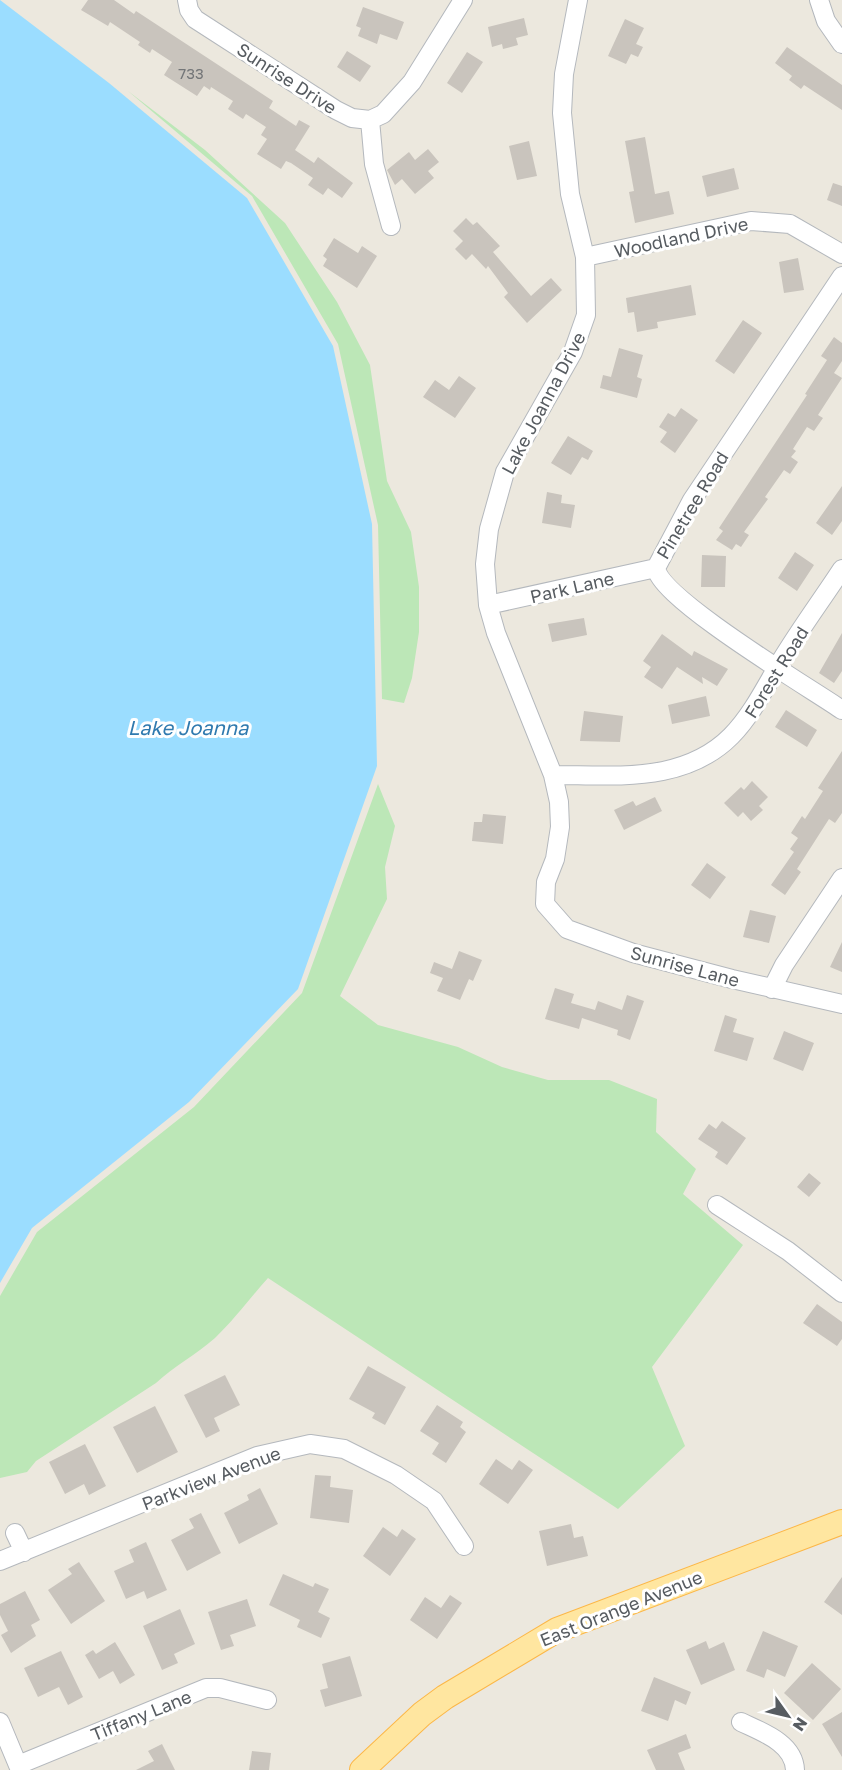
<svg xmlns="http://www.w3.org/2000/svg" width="842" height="1770" viewBox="0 0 842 1770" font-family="'Golos Text',sans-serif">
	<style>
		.green { fill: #bce7b7 }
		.water { fill: #9bddff }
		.building { fill: #c9c4bd }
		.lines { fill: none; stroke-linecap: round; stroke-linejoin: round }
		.minor-casing { stroke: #b4b8bd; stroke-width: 20 }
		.major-casing { stroke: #fcb747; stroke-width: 26 }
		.minor { stroke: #fff; stroke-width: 18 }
		.major { stroke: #ffe6a0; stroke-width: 24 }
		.labels { text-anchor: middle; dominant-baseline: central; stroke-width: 6; stroke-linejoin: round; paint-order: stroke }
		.number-label { font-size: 15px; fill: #747678 }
		.street-label { font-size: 18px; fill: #575c61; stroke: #fff }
		.water-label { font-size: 20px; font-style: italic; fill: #307aaf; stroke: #fff }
	</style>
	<rect width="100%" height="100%" fill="#ece8de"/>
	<path class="green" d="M128,91L205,150L285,223L337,302L370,365L387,481L411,532L419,587V632L412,678L404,703L382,699L378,525L338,344L252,196Z
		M378,784L395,826L385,867L387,899L340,996L378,1025L458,1047L502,1067L548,1080H609L657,1099L656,1132L696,1169L683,1194L743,1245L652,1367L685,1446L618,1509L268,1278C250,1298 234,1320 215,1338C196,1355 174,1366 156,1383L36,1461L27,1472L0,1478V1296L37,1232L194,1107L302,993Z"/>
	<path class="water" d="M0,0L109,83L247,198L333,346L372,524L377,766L298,989L189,1102L32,1228L0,1283Z"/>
	<path class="building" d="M88,0H114L134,14L136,11L273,101L269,108L296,126L299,120L310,126L295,150L314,163L318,157L353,183L342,198L328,188L323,195L308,185L313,178L291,163L286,161L281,169L257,154L267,139L261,135L266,127L246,114L243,119L228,109L233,101L211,87L210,90L204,86L197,96L164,75L172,62L152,49L150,53L138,45L140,42L110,22L108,26L81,10Z
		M363,7L404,22L397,40L380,34L377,44L358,36L361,28L356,26Z
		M524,18L528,35L516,38L518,45L503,49L502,44L492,47L488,27Z
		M625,19L644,28L636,44L643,47L638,57L631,54L626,64L608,56Z
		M787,47L842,85V110L804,85L801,89L789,80L792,76L775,63Z
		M347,51L371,66L360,82L337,67Z
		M467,52L483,62L462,93L447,83Z
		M645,137L655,194L669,191L674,214L635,223L629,192L634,191L625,141Z
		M529,141L537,176L517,180L509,146Z
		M428,149L439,162L428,171L434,178L415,194L402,179L395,185L387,170L409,152L415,160Z
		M734,168L739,189L707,197L702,176Z
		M833,183L842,186V206L827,200Z
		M466,218L473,225L477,222L500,246L493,252L531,296L551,278L562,290L527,323L504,297L508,293L488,266L486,269L472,254L466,260L455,249L463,241L453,231Z
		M334,238L358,253L362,246L377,256L357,288L323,266L327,259L323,256Z
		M798,258L804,290L784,293L779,262Z
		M691,285L696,315L657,322L658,328L637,332L634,312L628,313L626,298Z
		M743,320L762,333L734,374L715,361Z
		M834,337L842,343V361L834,373L842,378L818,415L823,418L814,431L807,427L793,449L796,451L791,457L798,462L790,474L784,470L765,497L768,499L744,532L749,535L741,547L736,544L732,550L716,540L723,531L719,528L807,395L805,394L827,360L821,356Z
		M619,348L643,355L637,377L642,379L637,398L600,388L603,375L611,377Z
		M459,376L476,388L455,418L423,397L435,380L449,390Z
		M681,408L698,420L675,453L660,442L667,432L659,427L668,413L675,417Z
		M568,436L593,451L588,460L582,457L571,475L551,463Z
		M842,486V521L832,535L816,523Z
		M547,492L562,495L561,503L575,505L571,528L542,523Z
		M795,552L814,565L797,591L778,578Z
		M702,555L726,556L725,587H701Z
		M584,618L587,635L552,642L548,624Z
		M842,633V671L834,683L819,673Z
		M662,634L692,656L694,651L728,669L717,686L702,677L703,684L677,667L662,689L644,677L651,667L643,661Z
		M706,696L710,716L672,724L668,705Z
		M786,710L817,730L807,747L775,727Z
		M584,711L623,716L620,742L580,741Z
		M842,751V813L835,823L829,819L797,869L801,872L785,895L771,885L794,852L790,849L798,838L791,833L802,816L805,819L823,791L818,788Z
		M752,781L768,797L759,806L763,810L751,821L743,812L738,817L724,803L741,787L744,790Z
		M655,797L662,811L624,830L614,810L633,801L636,806Z
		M483,814L506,816L503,844L472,841L474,822H482Z
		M707,863L726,877L710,899L691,885Z
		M750,910L776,916L769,943L743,937Z
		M842,942V972L830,967Z
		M459,951L482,960L473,981L469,979L460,1000L437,991L443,978L430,973L434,962L452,969Z
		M555,988L574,994L571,1003L595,1010L598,1001L622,1010L627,995L644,1001L630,1040L617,1035L618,1030L582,1018L579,1029L545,1019Z
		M725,1015L737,1019L733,1032L754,1038L747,1061L714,1051Z
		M784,1031L814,1043L803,1071L773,1059Z
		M722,1121L746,1138L727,1165L715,1157L718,1152L698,1139L709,1124L716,1129Z
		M809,1173L821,1183L809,1197L797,1187Z
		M817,1304L842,1322V1339L837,1346L803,1323Z
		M368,1366L406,1387L385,1425L372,1418L375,1413L349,1399Z
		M225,1375L240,1405L214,1418L220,1431L206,1438L184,1395Z
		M437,1405L463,1422L460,1427L466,1432L446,1463L432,1454L439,1443L420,1431Z
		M155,1406L178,1452L137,1473L113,1427Z
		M85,1444L106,1486L89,1495L84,1484L65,1494L49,1462Z
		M496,1459L512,1470L519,1460L533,1470L508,1504L479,1484Z
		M315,1475L331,1476L330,1487L353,1490L349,1523L310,1518Z
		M260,1488L278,1524L239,1544L224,1513L249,1500L247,1495Z
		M201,1513L221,1553L187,1571L171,1540L194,1528L189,1519Z
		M571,1524L574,1538L583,1536L588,1556L547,1566L539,1531Z
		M383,1527L397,1537L402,1529L416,1539L390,1576L363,1556Z
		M146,1542L167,1590L147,1599L144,1591L126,1599L114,1571L134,1562L129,1550Z
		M79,1562L105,1601L71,1624L48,1590L72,1574L68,1569Z
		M283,1574L313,1587L315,1583L329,1589L318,1612L330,1618L321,1638L297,1627L300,1620L269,1605Z
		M842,1577V1615L824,1602Z
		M25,1591L40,1620L31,1625L36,1636L11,1653L1,1635L8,1631L0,1615V1604Z
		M450,1595L462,1603L437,1639L410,1620L425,1597L441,1608Z
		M247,1599L256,1626L230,1635L234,1646L221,1650L208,1612Z
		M180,1609L195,1644L174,1654L178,1663L162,1670L143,1626Z
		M763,1631L798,1646L785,1677L767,1669L764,1678L746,1671Z
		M706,1641L709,1649L724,1642L735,1670L701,1685L686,1650Z
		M115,1642L135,1675L120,1684L113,1671L99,1679L85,1655L93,1650L96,1654Z
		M61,1651L83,1697L68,1705L59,1687L38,1697L24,1668Z
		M350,1656L362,1696L325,1707L320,1690L328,1688L322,1664Z
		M812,1663L841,1689L813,1720L784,1693Z
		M654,1677L691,1692L686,1705L675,1700L668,1721L641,1711Z
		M842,1712V1757L822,1724Z
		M686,1734L691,1748L678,1753L685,1770H656L647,1750Z
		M162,1744L175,1770H136L154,1761L148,1751Z
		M252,1751L271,1753L269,1770H249Z"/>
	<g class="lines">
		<g class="minor-casing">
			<path id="minor" d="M187,0L189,10L195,19L336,110L352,118L370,120L383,114L412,82L463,0
				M578,0L564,74L562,113L570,194L585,257L586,315L573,352L505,472L489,529L485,564L488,605L496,633L553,775L559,802L560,827L555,859L546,882L545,904L567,929L633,953L732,979L842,1004
				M819,0L826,21L842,44
				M370,120L374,164L391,226
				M585,257L751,221L790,224L842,254
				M842,276L692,500L656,568C660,599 810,688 842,710
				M488,605L656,568
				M553,775C589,775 628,778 663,771C730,757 748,718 779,664C798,632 821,601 842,569
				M772,989L784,965L842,878
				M717,1205L788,1251L842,1293
				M15,1533L24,1552
				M0,1561L257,1456L310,1444L344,1449L396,1475L434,1501L464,1546
				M0,1722L20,1770
				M741,1722C762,1732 794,1743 795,1770
				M18,1765L206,1688H220L267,1700"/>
		</g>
		<g class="major-casing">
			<path id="major" d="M362,1770L422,1714L445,1697L557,1630L842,1522"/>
		</g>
		<use href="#minor" class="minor"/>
		<use href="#major" class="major"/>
	</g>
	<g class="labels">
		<g class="number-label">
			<text x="191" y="73">733</text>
		</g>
		<g class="street-label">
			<text transform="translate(287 78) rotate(33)">Sunrise Drive</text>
			<text transform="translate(681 237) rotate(-12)">Woodland Drive</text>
			<text transform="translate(543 403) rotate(-62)">Lake Joanna Drive</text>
			<text transform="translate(692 505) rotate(-59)">Pinetree Road</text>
			<text transform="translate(572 587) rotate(-13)">Park Lane</text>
			<text transform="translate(776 672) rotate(-58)">Forest Road</text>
			<text transform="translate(685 966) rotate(15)">Sunrise Lane</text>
			<text transform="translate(211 1478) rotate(-21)">Parkview Avenue</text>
			<text transform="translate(621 1608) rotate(-22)">East Orange Avenue</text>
			<text transform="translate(141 1715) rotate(-22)">Tiffany Lane</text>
		</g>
		<g class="water-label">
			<text x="188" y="727">Lake Joanna</text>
		</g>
	</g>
	<g transform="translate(788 1716) rotate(124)" stroke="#ffffff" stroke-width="4.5" paint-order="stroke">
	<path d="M0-4.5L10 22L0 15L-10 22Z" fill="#575c61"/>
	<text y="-9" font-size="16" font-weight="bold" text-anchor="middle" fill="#575c61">N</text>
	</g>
</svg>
